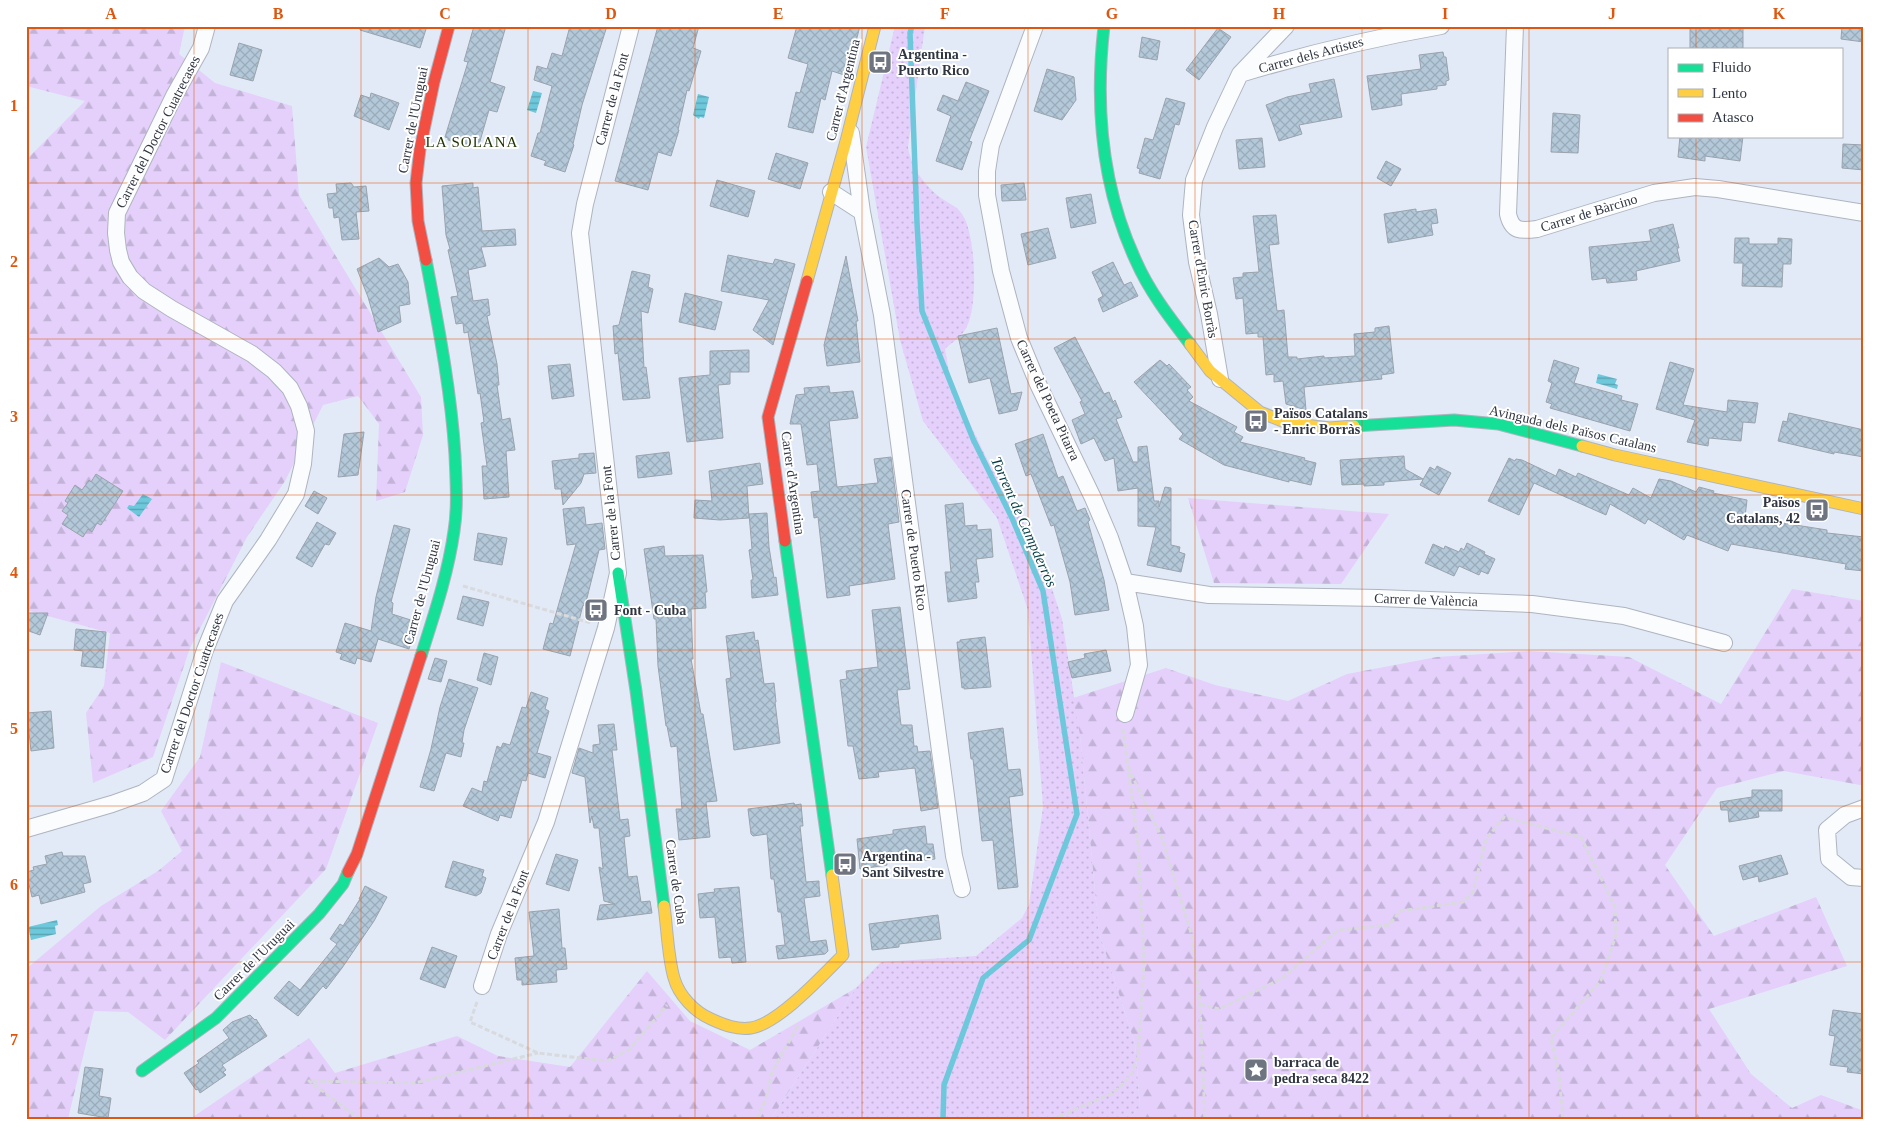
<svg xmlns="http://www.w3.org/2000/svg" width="1890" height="1145" viewBox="0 0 1890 1145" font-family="'Times New Roman',serif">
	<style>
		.grass { fill: url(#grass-dots) }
		.forest { fill: url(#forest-firs) }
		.water { fill: url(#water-rules) }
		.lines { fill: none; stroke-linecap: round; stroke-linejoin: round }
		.stream { stroke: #6cc8da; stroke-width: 5.5 }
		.building { fill: url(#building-cross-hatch); stroke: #9aa3ac }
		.street-casing { stroke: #aeb4bf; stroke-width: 18 }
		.fast-casing { stroke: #aeb4bf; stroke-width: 13 }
		.slow-casing { stroke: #aeb4bf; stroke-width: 13 }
		.jam-casing { stroke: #aeb4bf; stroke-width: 13 }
		.path { stroke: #d8dade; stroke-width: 3; stroke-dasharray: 5 2.5; stroke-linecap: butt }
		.street { stroke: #fbfcfe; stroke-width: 16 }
		.fast { stroke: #16e098; stroke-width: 11 }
		.slow { stroke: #ffcf43; stroke-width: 11 }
		.jam { stroke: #f24e42; stroke-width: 11 }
		.grid { fill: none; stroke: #df570f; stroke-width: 1; stroke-opacity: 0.55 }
		.labels { text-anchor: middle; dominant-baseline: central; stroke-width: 4; stroke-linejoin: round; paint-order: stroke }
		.poi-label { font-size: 14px; font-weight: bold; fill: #303641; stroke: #fff; text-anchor: start }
		.street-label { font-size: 14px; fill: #303641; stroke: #fff }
		.neighbourhood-label { font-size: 15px; letter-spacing: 1px; fill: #1c3300; stroke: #fff }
		.water-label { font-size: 15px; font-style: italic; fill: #003a42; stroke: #fff }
		.neatline { fill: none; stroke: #df570f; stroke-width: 2 }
		.grid-label { font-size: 16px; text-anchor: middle; font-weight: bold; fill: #df570f }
	</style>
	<defs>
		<pattern id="grass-dots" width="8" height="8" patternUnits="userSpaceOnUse" patternTransform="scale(1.25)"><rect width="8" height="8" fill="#e4d0fb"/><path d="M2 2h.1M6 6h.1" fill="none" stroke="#c4b3d8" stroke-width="1.8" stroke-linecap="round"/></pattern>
		<pattern id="forest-firs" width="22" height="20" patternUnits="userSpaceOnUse" patternTransform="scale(1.25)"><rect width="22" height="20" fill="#e4d0fb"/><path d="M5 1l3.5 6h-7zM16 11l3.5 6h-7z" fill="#c4b3d8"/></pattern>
		<pattern id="water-rules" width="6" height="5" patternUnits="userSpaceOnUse" patternTransform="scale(1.25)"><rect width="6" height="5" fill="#6cc8da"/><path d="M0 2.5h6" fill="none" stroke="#59a3b2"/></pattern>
		<pattern id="building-cross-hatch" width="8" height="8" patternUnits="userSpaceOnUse" patternTransform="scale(1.25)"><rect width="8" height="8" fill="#b3c8d8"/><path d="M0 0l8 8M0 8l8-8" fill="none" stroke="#9aacbb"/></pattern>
	</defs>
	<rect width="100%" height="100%" fill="#e2eaf7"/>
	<path class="grass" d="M895,26H925L908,147C911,167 925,186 941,198C948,203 957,206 962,214C976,233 979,310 965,330C961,337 951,343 945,349L951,384L987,459L1039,549L1062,619L1080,735L1099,932L1135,1044L1140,1106L1129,1119H771L856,988L881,962L976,956L1022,918L1029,905L1043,807L1028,610L997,518L923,421L900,340L866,147Z"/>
	<path class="forest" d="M26,26H185L179,54L215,83L292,106L299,195L421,397L423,435L405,492L376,501L379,424L358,396L323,405L285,481L247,537L190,648L153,757L93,783L86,713L104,686L110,633L26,610V160L85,101L26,86Z
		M1188,498L1389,514L1341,584L1214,583Z
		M1792,589L1864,601V783L1860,785L1784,771L1717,788L1665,865L1714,936L1816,897L1847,966L1709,1009L1751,1074L1792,1108L1821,1095L1864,1111V1119H1129L1140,1106L1135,1044L1099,932L1080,735L1073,698L1166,668L1215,685L1288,701L1347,674L1437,657L1529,651L1629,657L1721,704Z
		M221,662L378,723L326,869L165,1040L128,1012L94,1011L68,1119H26V969L101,906L158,871L182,851L161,811L200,757Z
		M647,971L690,1021L750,1050L856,988L771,1119H190L309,1038L335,1073L457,1036L498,1056L570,1067Z"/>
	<path class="water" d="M533,91L542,93L536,113L527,110Z
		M698,94L709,97L704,118L700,117L699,119L693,115Z
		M1598,374L1617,379L1615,384L1618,385L1617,389L1596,383Z
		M143,494L152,499L139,517L127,508L129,505L134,506Z
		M57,920L58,925L55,926L56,934L31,940L28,927Z"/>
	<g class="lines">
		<path class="stream" d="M912,26L910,33L917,223L922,311L973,439L1012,518L1043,591L1077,814L1029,940L983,978L944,1085L943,1119"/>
	</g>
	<path class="building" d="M360,26H427L420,48L360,30Z
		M474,26H506L490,82L505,87L497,112L489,110L478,148L448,140V138L445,137L468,62L464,61Z
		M570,26H607L582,105L573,144L574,145L565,172L544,165L546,161L531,156L538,133H540L552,86L534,80L537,66L547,69L552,53L562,56Z
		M658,26H699L693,48L701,51L689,91L687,90L678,130H679L671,156L658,152L648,190L615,181Z
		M797,26H860L847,76L832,71L825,100L821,98L813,133L788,127L796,92L800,93L808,64L788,58Z
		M1690,26H1743V49H1690Z
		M1842,26H1864V42L1841,39Z
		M1218,28L1231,37L1199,80L1186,70Z
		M1142,37L1160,41L1157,60L1139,57Z
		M239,43L262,50L253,81L230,75Z
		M1443,52L1444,57H1446L1449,80L1446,81V85L1437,86V89L1401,94L1402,105L1372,110L1367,76L1421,69L1419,55Z
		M1047,69L1074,77L1076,100L1062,120L1034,111Z
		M1334,79L1342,117L1299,125L1302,134L1279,141L1266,105L1287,97L1311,92L1309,84Z
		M966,82L989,91L969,141L972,142L962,170L936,161L951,116L937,110L943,95L958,101Z
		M371,93L399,103L389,130L354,116L361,95L370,98Z
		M1166,98L1185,103L1179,125L1175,124L1160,179L1139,173L1140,169L1137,168L1145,138L1153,140Z
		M1553,113L1580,115L1578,153L1551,152Z
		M1680,136H1743L1740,161L1705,156V161L1678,157Z
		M1262,138L1265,167L1239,169L1236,140Z
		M1843,144L1864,145V170L1842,168Z
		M776,153L808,163L800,189L768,179Z
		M1386,161L1401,169L1391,186L1377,178Z
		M717,180L755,191L748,217L710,206Z
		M351,183L354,187L366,186L369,211L356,212L359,239L342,240L339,217L334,218L333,208H329L327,194L337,193L336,184Z
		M473,183V188L478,187L482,231L515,229L516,245L481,247L486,266L468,270L473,301L488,299L490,315L487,316L497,364L499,385H497L502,420L510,418L515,450L506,451L509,497L484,499L482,466H487L481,423L484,422L480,393L478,394L468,332L464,333L463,323L456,324L451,297L458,296L448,250L450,249L446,235L442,186Z
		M1024,183L1026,200L1002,201L1001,185Z
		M1091,194L1096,223L1071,228L1066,198Z
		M1416,209V212L1436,209L1438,223L1431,224L1433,235L1388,243L1384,214Z
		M1276,215L1279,244L1269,245L1277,311L1284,310L1288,357H1297V359L1324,356V358L1355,356L1354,334L1375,332V328L1389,326L1394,373L1381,375L1382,379L1304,387L1306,410L1286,404L1283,381L1274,382V374L1266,375L1263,337H1258V333L1246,334L1243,298L1236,299L1233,278L1243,277V273L1259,272L1253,216Z
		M1673,224L1679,248H1677L1680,261L1636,271L1637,280L1607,283L1606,278L1592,280L1589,247L1651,241L1649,230Z
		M1048,228L1056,258L1028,265L1021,234Z
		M1735,238H1749V244H1778V238L1792,239L1791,264H1783L1782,287L1742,286L1743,263H1734Z
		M728,255L773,264L775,259L795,264L773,345L753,330L769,300L721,291Z
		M846,256L858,321H856L860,362L827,366L824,345Z
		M379,258L389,267L398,264L408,282L410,304L399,306L401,322L378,332L368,297L357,269Z
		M1113,262L1124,285L1131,282L1138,296L1103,312L1098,299L1103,296L1092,272Z
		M632,271L650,275L648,287L653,289L648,313L641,311L644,368L646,367L650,398L623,400L618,353L615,354L613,326L619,325Z
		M685,293L722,302L715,330L679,322Z
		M997,328L1011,394L1022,392L1017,410L999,414L990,378L969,383L958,336Z
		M1075,337L1104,394L1109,392L1113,402L1115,400L1122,417L1116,419L1133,462H1138V447L1147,446L1154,501H1159V507L1165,487L1171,488V545L1180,547L1179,552L1185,554L1181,572L1147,565L1156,527L1138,526V488L1118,491L1114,458L1105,461L1094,438L1081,444L1072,420L1085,414L1080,402L1082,401L1054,348Z
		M749,350V372H730V384L718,385L723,438L687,442L679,378L710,375V351Z
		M1160,360L1167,366L1169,364L1191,387L1187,390L1193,397L1189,401L1237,427L1234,432L1243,437L1240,442L1305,458L1304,460L1316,463L1311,485L1289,480V482L1224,465L1179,439L1183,434L1134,382Z
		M1554,360L1579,368L1574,383L1622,396L1621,400L1638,404L1630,431L1550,408L1552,404L1546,402L1552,383L1548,381Z
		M1670,362L1694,369L1683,405L1727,412L1728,400L1758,403L1755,423L1743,422L1741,441L1709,438L1708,446L1687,442L1695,420L1656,409Z
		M570,364L574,396L552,399L548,366Z
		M829,386L830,393L853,391L858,418L829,421L837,487L878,483L874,459L891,457L899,522L888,524L895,579L849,586L850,595L827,598L818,517L814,518L811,492L820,491L817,464L807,465L801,424H790L796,395L805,394L804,388Z
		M1789,413L1864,430V457L1834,452V454L1778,441L1783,421L1787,422Z
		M364,432L358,475L338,477L344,434Z
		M1043,434L1058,478L1063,476L1077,511L1085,508L1090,520L1088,522L1104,580L1109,610L1075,615L1070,582L1054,525L1051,526L1031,474L1026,476L1015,444Z
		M669,452L672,474L638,478L636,456Z
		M594,453L596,473L584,474L581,483L563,505L561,489H555L552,461L579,458V454Z
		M1404,456L1405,469L1423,479L1384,482V485L1364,486V484L1342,485L1340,460Z
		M1509,458L1515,461L1516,459L1522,460L1556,476L1559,469L1576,477L1578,473L1629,495L1633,488L1651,498L1659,479L1671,481L1696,492L1699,487L1714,491L1713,493L1747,500L1745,517L1827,530V533L1864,537V571L1845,569L1846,564L1731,544L1728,551L1687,535L1684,540L1648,519L1645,524L1610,504L1606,515L1534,483L1519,515L1488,501Z
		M760,463L763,484L747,486L749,518L720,520L694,518L695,500L712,501L709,471Z
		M1437,466L1451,473L1439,495L1420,485L1430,467L1435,470Z
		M96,474L123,491L101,525L97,523L92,532L88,529L83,537L62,524L68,515L62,511L68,503L65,501L75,485L82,490L89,480L91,482Z
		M314,491L327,498L318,514L305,506Z
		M963,503L965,526L977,525V530L991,529L993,557L976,559L979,582H975L977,598L948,602L945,572H951L945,505Z
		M584,507L586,525L602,523L605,549L599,550L585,606L583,605L570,656L543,649L550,623L553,624L576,544L567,545L563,509Z
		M767,513L769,547L774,578L776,577L778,595L752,598L751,580H753L749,550L752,549L749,514Z
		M317,522L336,533L329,545L325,544L312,567L296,558Z
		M394,525L410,529L391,602L393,603L392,614L417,622L409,649L378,639L371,662L357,658L355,664L340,659L342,654L336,652L345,623L371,631L376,597Z
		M478,533L507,538L502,565L474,560Z
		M1467,543L1485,552L1484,554L1495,559L1488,574L1481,571L1479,575L1459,566L1454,576L1425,563L1433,544L1444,549L1445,546L1459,552L1461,548L1464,550Z
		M664,546L665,556L703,555L707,592H705L706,608L691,609L693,659H691L701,714H703L717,801L706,802L710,837L679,840L676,809H682L677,746L671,747L667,726H666L658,666L656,619H654L644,549Z
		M463,596L489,602L483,626L457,619Z
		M900,607L910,689L897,690L901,725H912L914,746H917L918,752L930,751L938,808L921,811L915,768L878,772L879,777L859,779L853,746H848L840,680L847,679L846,671L878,667L872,610Z
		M26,613H48L40,635L26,630Z
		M76,629L106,632L103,668L81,666L83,651L74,650Z
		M754,632L755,641L758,640L764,684L774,683L776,702H775L780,743L734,750L726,679L731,678L726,636Z
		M985,637L991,687L964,689V687L962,688L957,642H960V640Z
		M1106,650L1111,671L1072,678L1068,662L1085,658L1084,654Z
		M484,653L498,657L491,685L477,680Z
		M435,658L447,661L441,682L428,679Z
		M449,679L478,688L464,730L462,743H464L461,757L446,753L434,791L420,787L431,749L440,707Z
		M531,692L548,698L545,709L549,711L537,753L551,757L545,778L528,773L526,781L522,780L511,818L500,815L498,821L463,806L472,788L482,792L484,781L487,782L497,746L501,748L503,743L510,745L522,707L526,708Z
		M51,711L54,748L31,751L27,713Z
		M614,724L617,750H612L620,820L628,819L630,836L624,837L628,877L637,876L641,902L650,901L652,913L597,920L600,905L615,904L604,901L599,867L603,869L599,828H594L592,816L590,823L585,777L572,773L579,748L593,753V745L600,744L598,725Z
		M1003,728L1008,770L1020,769L1023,795L1009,797L1018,887L998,889L993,840L982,841L973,759H971L968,733Z
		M1752,790H1782V811H1758L1759,817L1729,822L1728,810H1721L1720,802L1752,797Z
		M794,803L795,805L801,804L803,826H800L806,882L819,881V885L820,896L804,898L810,942L826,940L828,951L825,954L778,959L776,946L785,945L781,912H778L774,879H771L767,834L753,836L751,834L748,809Z
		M925,826L927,844H933L935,859L917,861L916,856L886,859L887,865L860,869L857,839L893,834V830Z
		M62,852L63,856H85L91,882L83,884L85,892L41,904L39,895L32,897L26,872L34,870L33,867L47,864L45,856Z
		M556,854L578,860L569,891L546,884Z
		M1781,855L1788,874L1759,882L1758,876L1743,880L1739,866Z
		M453,861L484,870L482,876L486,878L481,893L476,896L445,887Z
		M365,886L387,897L374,921L342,968L326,989L323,986L298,1016L274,998L289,981L300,990L337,944L330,939L340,924L343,926L360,899H359Z
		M739,887L746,962L732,963L731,957L719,958L715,917L700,918L698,894L715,892L714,889Z
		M559,909L562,948H565L567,969L556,970L557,982L522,985V980H517L515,958L534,956L529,912Z
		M938,915L941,939L899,944V947L872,950L869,924Z
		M432,947L457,956L445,988L420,979Z
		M1833,1010L1864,1014V1074L1847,1072L1848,1067L1830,1065L1835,1036L1829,1035Z
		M250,1015L255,1020L256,1019L267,1036L222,1065L226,1070L223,1072L226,1075L200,1093L198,1089L196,1090L184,1073L199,1063L197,1061L229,1038L223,1030L232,1022Z
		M85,1067L103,1069L99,1096L111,1098L108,1118L78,1113Z"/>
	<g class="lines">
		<g class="street-casing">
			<path id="street" d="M1035,26L991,145L987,171V195L1001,271L1019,338L1038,384L1093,498L1110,538L1125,582L1135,626L1139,665L1125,714
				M1515,26L1508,214C1512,232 1521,231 1537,229L1654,193L1695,187L1718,189L1864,213
				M1240,74C1307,54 1373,38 1441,26
				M851,133L862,212L882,315L954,856L962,889
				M831,192L862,212
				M1220,379L1209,314L1197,262L1191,215L1194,180L1215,127L1240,74L1286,26
				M1125,582L1209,595L1379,598L1532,604L1624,616L1724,643
				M1864,808L1845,815L1827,830L1829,859L1851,877L1864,878
				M26,829L112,804L143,793L164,779L205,650L225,601L268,540L296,494L303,464L306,431L299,406L290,388L274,371L252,354L172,309L144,291L130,277L121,262L118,250L116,233L117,213L174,96L201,48L207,26
				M482,986L499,934L546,822L606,628L618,573L580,233L585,204L631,26"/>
		</g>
		<g class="fast-casing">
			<path id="fast" d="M1104,26C1095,105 1102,188 1136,261C1149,291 1170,318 1190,344
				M1354,426L1454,420L1498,424L1582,446
				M785,541L832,875
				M618,573L636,691L664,906
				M421,656C434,615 448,574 454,531C458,506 456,481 455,455C451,390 438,324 426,260
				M142,1071L216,1018L319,914L343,884L348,872"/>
		</g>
		<g class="slow-casing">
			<path id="slow" d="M807,281L846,141L875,26
				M1190,344L1210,371L1260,412L1287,423L1330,428L1354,426
				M1582,446L1615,455L1864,509
				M664,906C667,927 668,958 674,978C679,996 695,1012 711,1019C724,1025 737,1030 751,1028C778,1024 823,975 843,955L832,875"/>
		</g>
		<g class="jam-casing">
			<path id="jam" d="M426,260L418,221L416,183L420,149L434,82L449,26
				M785,541L768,417L807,281
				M348,872L357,854L421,656"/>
		</g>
		<path class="path" d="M463,586L591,623
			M1128,767L1162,838L1192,936L1200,1004L1205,1119
			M477,1002L470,1022L538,1053L607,1061L629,1050L667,1005
			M1200,1004L1219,1009L1281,979L1338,930L1389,925L1400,911L1463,902L1473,892L1486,839L1504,817L1581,837L1615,907L1616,935L1601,980L1551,1038L1559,1074L1563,1119
			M360,1119L309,1081L415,1083L538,1053
			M757,1119L766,1099L772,1072L799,1024
			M1053,1119L1113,1093L1123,1084L1132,1073L1138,1057L1144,961L1138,843L1123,729"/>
		<use href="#street" class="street"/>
		<use href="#fast" class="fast"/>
		<use href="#slow" class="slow"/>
		<use href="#jam" class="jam"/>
	</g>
	<path class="grid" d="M194,26V1119M361,26V1119M528,26V1119M695,26V1119M862,26V1119M1028,26V1119M1195,26V1119M1362,26V1119M1529,26V1119M1696,26V49M1696,136V1119M26,183H1864M26,339H1864M26,495H1864M26,650H1864M26,806H1864M26,962H1864"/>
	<defs>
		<g id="bus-square" transform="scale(1.25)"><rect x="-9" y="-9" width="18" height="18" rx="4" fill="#6e7581" stroke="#fff"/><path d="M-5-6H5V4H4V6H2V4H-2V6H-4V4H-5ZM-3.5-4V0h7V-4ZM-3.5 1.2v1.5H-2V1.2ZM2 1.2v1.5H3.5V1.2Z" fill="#fff"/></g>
		<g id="sight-square" transform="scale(1.25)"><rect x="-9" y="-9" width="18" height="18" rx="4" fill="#6e7581" stroke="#fff"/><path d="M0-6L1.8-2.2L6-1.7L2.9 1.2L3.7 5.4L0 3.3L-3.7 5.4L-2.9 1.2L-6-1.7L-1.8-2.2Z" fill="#fff"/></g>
	</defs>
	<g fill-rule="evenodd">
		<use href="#bus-square" x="880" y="62"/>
		<use href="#bus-square" x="1256" y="421"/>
		<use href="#bus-square" x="1817" y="510"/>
		<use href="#bus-square" x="596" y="610"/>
		<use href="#bus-square" x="845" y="864"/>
		<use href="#sight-square" x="1256" y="1070"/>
	</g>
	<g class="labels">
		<g class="poi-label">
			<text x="898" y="54">Argentina -<tspan x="898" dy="16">Puerto Rico</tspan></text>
			<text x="1274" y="413">Països Catalans<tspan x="1274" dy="16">- Enric Borràs</tspan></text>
			<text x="1800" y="502" text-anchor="end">Països<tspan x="1800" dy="16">Catalans, 42</tspan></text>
			<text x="614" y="610">Font - Cuba</text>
			<text x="862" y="856">Argentina -<tspan x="862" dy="16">Sant Silvestre</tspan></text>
			<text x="1274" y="1062">barraca de<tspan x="1274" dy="16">pedra seca 8422</tspan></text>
		</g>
		<g class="street-label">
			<text transform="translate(1311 55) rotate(-15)">Carrer dels Artistes</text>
			<text transform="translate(843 90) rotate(-76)">Carrer d'Argentina</text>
			<text transform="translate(612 99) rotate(-75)">Carrer de la Font</text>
			<text transform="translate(413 120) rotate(-79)">Carrer de l'Uruguai</text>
			<text transform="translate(158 132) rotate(-63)">Carrer del Doctor Cuatrecases</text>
			<text transform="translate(1589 213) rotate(-17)">Carrer de Bàrcino</text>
			<text transform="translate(1203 279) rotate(80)">Carrer d'Enric Borràs</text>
			<text transform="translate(1048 400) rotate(65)">Carrer del Poeta Pitarra</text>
			<text transform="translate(1573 429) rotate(13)">Avinguda dels Països Catalans</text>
			<text transform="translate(793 483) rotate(82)">Carrer d'Argentina</text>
			<text transform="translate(611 513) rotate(-96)">Carrer de la Font</text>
			<text transform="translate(914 550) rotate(82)">Carrer de Puerto Rico</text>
			<text transform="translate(422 592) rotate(-75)">Carrer de l'Uruguai</text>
			<text transform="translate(1426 600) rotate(2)">Carrer de València</text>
			<text transform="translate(192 693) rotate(-71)">Carrer del Doctor Cuatrecases</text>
			<text transform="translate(676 882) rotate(82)">Carrer de Cuba</text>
			<text transform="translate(508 915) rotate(-69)">Carrer de la Font</text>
			<text transform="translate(254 960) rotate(-45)">Carrer de l'Uruguai</text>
		</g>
		<g class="neighbourhood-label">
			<text x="472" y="142">LA SOLANA</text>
		</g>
		<g class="water-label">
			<text transform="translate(1024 522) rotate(66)">Torrent de Campderròs</text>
		</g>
	</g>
	<rect width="1890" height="1145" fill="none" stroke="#ffffff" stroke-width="55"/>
	<rect x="1668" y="48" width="175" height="90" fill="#ffffff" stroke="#acafb3"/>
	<rect x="1678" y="64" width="25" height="8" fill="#16e098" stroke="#acafb3"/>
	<text x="1712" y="72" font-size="15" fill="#303641">Fluido</text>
	<rect x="1678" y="89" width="25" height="8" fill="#ffcf43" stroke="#acafb3"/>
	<text x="1712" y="98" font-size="15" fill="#303641">Lento</text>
	<rect x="1678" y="114" width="25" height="8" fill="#f24e42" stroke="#acafb3"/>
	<text x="1712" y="122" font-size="15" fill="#303641">Atasco</text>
	<rect x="28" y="28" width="1834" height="1090" class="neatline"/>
	<g class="grid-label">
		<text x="111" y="19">A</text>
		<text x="278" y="19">B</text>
		<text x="445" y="19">C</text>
		<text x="611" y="19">D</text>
		<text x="778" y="19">E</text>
		<text x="945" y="19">F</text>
		<text x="1112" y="19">G</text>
		<text x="1279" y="19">H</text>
		<text x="1445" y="19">I</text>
		<text x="1612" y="19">J</text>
		<text x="1779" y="19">K</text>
		<text x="14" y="111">1</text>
		<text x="14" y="267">2</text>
		<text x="14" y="422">3</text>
		<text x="14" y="578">4</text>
		<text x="14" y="734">5</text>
		<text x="14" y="890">6</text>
		<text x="14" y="1045">7</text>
	</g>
</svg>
